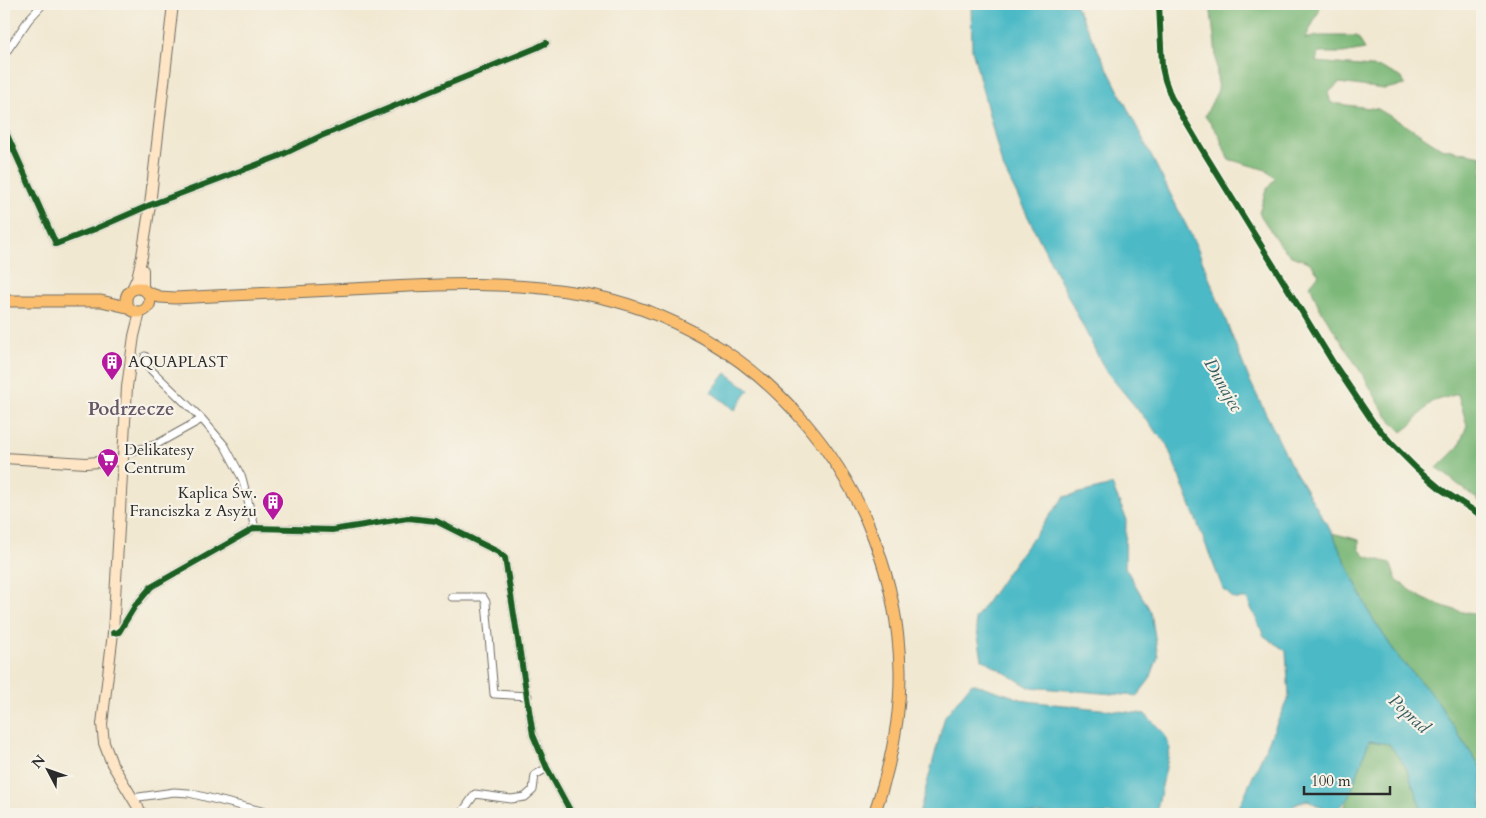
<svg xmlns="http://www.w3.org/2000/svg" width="1486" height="818" viewBox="0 0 1486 818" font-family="Cardo,serif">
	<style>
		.forest { fill: #7bb878; stroke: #537252 }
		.water { fill: #4cbac6; stroke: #3c7278 }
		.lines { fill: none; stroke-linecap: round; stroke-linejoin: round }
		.street-casing { stroke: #706d65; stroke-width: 9 }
		.secondary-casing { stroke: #706d65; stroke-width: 12 }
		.primary-casing { stroke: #706d65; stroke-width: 13 }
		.street { stroke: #fff; stroke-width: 7 }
		.secondary { stroke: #fde5c5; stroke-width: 10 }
		.primary { stroke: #fbbe6e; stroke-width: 11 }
		.cycleway-casing { stroke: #f7f3e8; stroke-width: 9 }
		.cycleway { stroke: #1b5e20; stroke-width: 6 }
		.labels { text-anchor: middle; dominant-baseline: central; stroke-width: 4.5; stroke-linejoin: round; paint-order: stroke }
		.poi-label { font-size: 16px; fill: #2b2b2b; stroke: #f7f3e8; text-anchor: start }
		.water-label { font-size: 18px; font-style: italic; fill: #375d61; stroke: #f7f3e8 }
		.quarter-label { font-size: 19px; font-weight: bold; fill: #645766; stroke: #f7f3e8 }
	</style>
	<rect width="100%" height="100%" fill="#f7f3e8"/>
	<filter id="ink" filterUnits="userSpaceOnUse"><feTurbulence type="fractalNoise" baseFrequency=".02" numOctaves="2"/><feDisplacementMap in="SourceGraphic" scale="10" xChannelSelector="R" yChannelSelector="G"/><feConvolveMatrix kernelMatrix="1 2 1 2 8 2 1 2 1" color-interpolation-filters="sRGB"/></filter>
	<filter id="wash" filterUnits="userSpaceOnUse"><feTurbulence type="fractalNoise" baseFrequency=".0096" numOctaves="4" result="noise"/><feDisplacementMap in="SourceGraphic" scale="20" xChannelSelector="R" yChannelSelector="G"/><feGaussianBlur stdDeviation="1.12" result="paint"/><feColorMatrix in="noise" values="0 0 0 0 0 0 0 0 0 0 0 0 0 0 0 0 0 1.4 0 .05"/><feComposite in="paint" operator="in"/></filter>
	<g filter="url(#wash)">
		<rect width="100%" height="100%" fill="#f1e8d1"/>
		<path class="forest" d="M1210,4H1319V11L1305,39L1317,36H1357L1365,49L1343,53H1318L1316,62L1382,68L1402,78L1405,85L1384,89L1339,83L1328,93L1331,103L1378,109L1407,126L1441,148L1482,156V503L1437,468L1459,446L1467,425L1458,394L1431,402L1411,425L1402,432L1386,415L1364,377L1319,307L1310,285L1319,274L1309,262L1291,256L1279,244L1259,213L1266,190L1275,179L1266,170L1228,159L1219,135L1205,116L1218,90L1215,45Z
			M1332,533L1359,540V549L1365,556L1390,563L1397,581C1407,586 1414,594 1424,599C1438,605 1468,615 1482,615V770L1435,698L1399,658L1371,616Z
			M1369,740L1389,744L1406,767L1423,814H1342Z"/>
		<path class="water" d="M971,4H1075L1196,245L1249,379L1290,463L1332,533L1371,616L1399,658L1435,698L1482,770V814H1423L1406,767L1389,744L1369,741L1349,798L1332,814L1308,800L1296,804L1286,814H1236L1289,696L1286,651L1264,636L1247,599H1234L1223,589L1167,445L1105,370L1002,165L972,49Z
			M726,373L749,390L735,410L711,392Z
			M1112,485L1126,518L1125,567L1151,612L1158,657L1150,679L1137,696L1029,687L982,659L975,619L1016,560L1064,497Z
			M972,683L1027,701L1145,714L1164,733L1170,749L1156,814H919L945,716Z"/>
	</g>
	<g filter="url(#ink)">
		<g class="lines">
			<g class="street-casing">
				<path id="street" d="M4,55L29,19L43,4
					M4,128L56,244L95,229L150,205L277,157L321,136L536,48L546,43
					M202,419L225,446L242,478L255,528
					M123,454L157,444L202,419L148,367L145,356
					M452,597H483L486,602L494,694L528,696
					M113,633L119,632L135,606L151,587L255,528L332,530L408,518L436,521L498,552L505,558L533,735L547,768L572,814
					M133,800L139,797L174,792L189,793L274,814
					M461,814L475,794L511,799L525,797L533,790L535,775L547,768"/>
			</g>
			<g class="secondary-casing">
				<path id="secondary" d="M143,270V289
					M132,289L137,278L142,256L150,205L173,4
					M140,312L134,336L127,387L113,633L102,724L104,743L112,764L142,814
					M4,458L86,463L122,460"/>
			</g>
			<g class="primary-casing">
				<path id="primary" d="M126 300a12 12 0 1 1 24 0a12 12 0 1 1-24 0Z
					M148,293L160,297L175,298C240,295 306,291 371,288C441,284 510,281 579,293C761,323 896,487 900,670C901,719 890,768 874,814
					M4,301H101L127,307"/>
			</g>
			<use href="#street" class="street"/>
			<use href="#secondary" class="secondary"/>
			<use href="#primary" class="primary"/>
			<g class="cycleway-casing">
				<path id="cycleway" d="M1159,4L1162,67L1165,80L1171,97L1200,146L1334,364L1373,422L1392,444L1416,468L1442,490L1482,516
					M4,128L56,244L95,229L150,205L277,157L321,136L536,48L546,43
					M113,633L119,632L135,606L151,587L255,528L332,530L408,518L436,521L498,552L505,558L533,735L547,768L572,814"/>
			</g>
			<use href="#cycleway" class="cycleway"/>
		</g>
	</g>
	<defs>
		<g id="building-pin" transform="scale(1.125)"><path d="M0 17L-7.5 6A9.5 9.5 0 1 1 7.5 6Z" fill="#b5179e" stroke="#f7f3e8"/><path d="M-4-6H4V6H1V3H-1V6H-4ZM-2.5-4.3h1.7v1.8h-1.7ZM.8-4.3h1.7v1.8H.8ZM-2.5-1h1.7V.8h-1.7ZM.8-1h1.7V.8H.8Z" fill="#fff"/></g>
		<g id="supermarket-pin" transform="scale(1.125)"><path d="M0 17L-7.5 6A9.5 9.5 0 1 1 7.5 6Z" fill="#b5179e" stroke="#f7f3e8"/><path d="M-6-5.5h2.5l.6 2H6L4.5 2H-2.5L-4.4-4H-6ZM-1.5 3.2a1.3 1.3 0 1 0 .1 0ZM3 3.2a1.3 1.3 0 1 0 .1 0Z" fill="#fff"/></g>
	</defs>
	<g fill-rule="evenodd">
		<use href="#building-pin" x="112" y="362"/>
		<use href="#supermarket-pin" x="108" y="459"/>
		<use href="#building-pin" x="273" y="502"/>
	</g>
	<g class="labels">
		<g class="poi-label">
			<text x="128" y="362">AQUAPLAST</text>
			<text x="124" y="450">Delikatesy<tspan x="124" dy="18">Centrum</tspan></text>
			<text x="257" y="493" text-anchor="end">Kaplica Św.<tspan x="257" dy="18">Franciszka z Asyżu</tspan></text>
		</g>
		<g class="water-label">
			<text transform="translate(1223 385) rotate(60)">Dunajec</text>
			<text transform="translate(1409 714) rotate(43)">Poprad</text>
		</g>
		<g class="quarter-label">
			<text x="131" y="409">Podrzecze</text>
		</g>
	</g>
	<rect width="1486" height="818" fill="none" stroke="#f7f3e8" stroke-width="20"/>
	<g transform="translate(48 770) rotate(311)" stroke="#f7f3e8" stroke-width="4" paint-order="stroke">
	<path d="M0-4L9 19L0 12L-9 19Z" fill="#2b2b2b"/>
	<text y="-8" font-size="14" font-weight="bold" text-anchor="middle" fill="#2b2b2b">N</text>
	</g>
	<path d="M1304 786v8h86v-8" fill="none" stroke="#2b2b2b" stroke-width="2.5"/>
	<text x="1311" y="786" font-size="15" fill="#2b2b2b" stroke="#f7f3e8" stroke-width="4" paint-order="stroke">100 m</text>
</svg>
